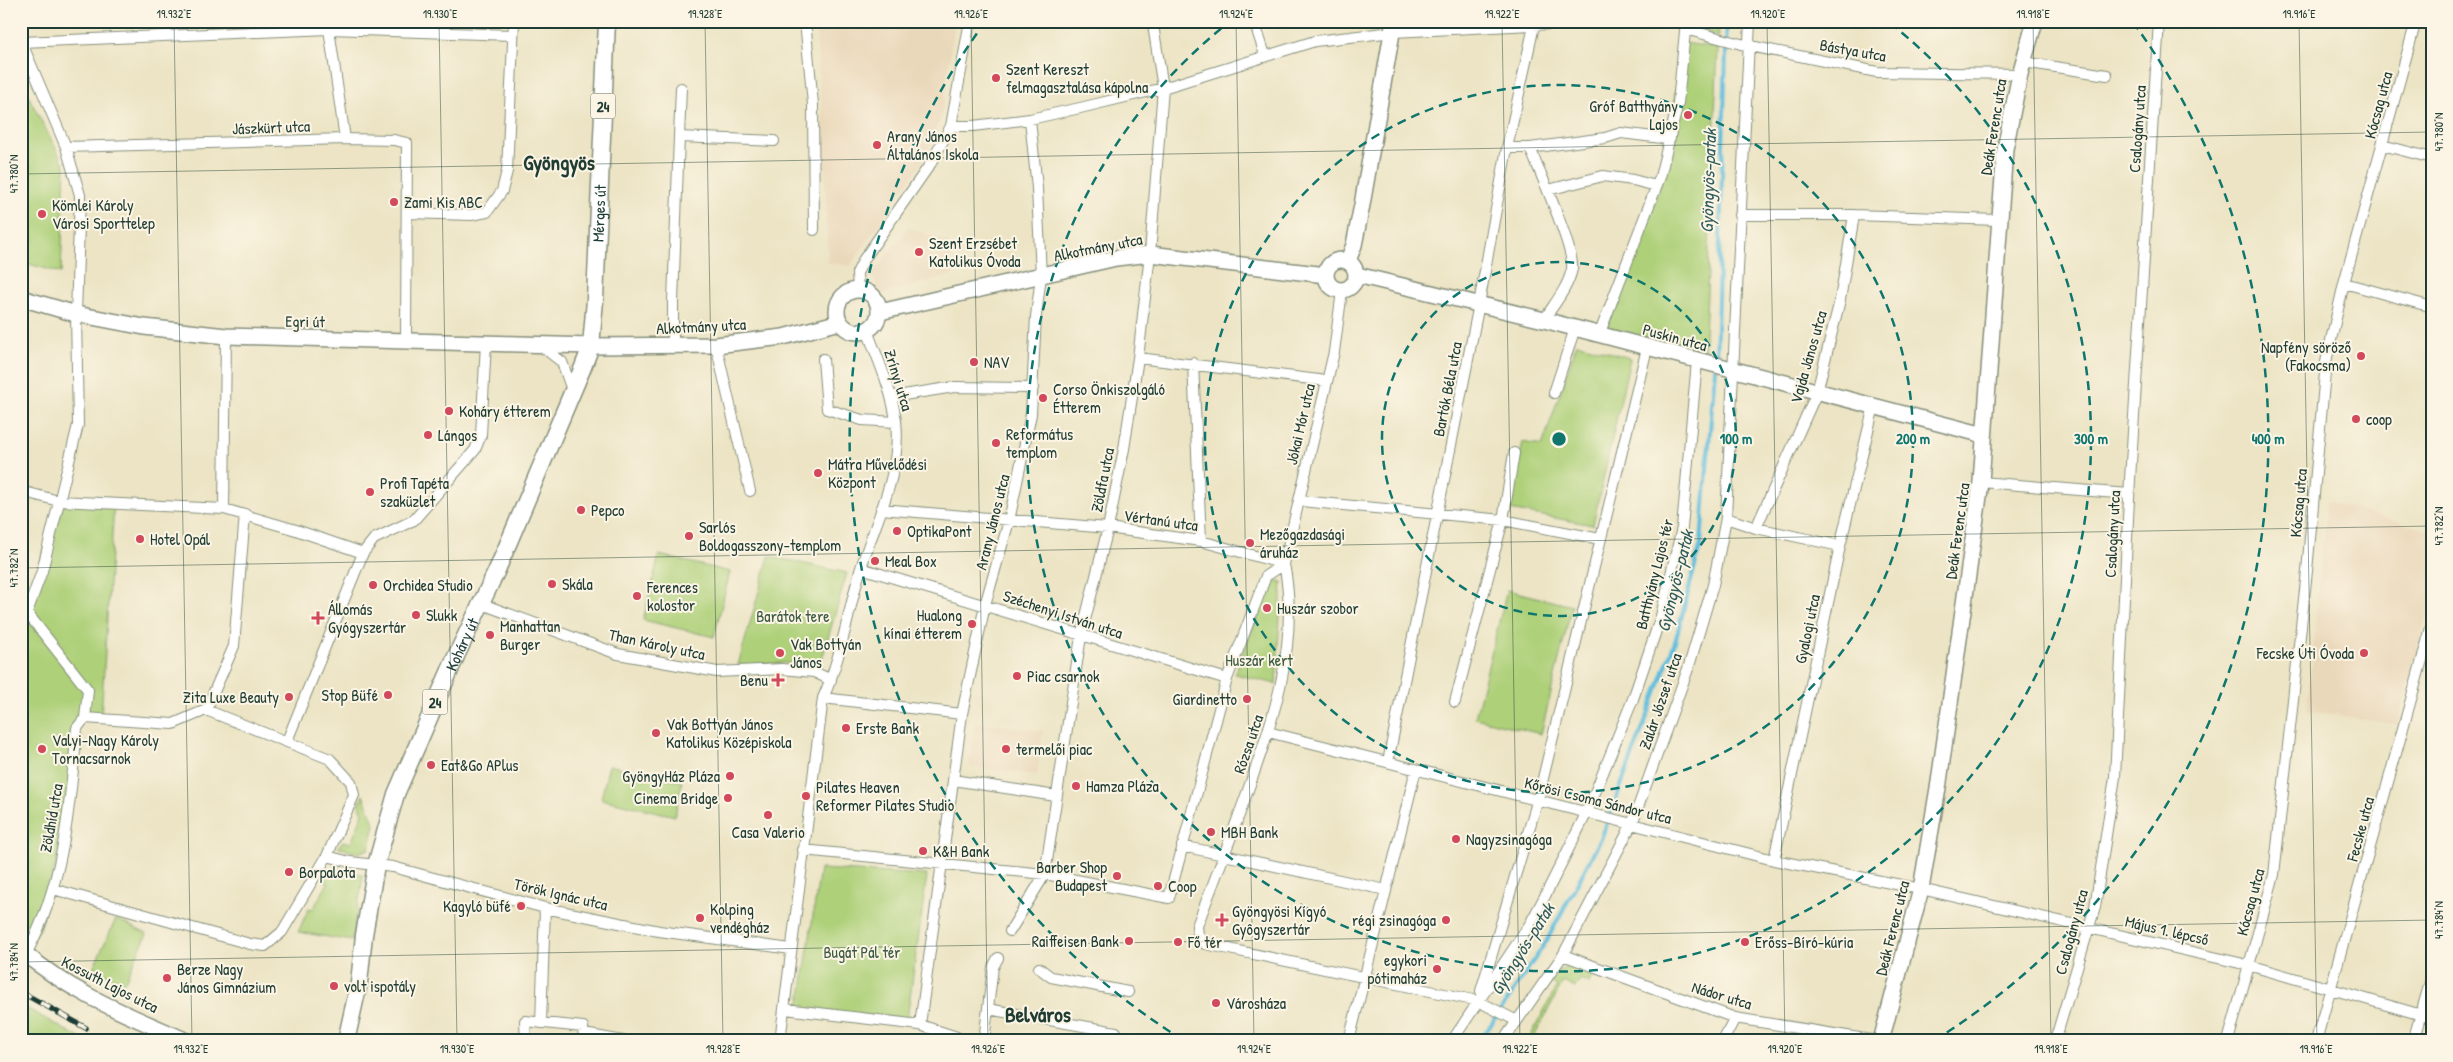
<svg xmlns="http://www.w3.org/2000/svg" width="2453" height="1062" viewBox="0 0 2453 1062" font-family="'Patrick Hand',sans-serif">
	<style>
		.built { fill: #ead8ba }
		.green { fill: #add078; stroke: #668656 }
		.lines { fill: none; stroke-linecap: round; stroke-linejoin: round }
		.stream { stroke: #5fbddd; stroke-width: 4 }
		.street-casing { stroke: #86907c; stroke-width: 12 }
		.secondary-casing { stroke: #86907c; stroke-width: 18 }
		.primary-casing { stroke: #86907c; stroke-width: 19 }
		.street { stroke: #fff; stroke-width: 10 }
		.secondary { stroke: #fff; stroke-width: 15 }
		.primary { stroke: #fff; stroke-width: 16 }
		.rail-casing { stroke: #1f3d34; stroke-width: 5.5 }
		.rail { stroke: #fcf5e5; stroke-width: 4; stroke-dasharray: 11; stroke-linecap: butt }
		.ticks { fill: none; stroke: #1f3d34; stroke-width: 1; stroke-opacity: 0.45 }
		.ring { fill: none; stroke: #0f766e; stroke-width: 2.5; stroke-dasharray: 9 6 }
		.poi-dot { fill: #d1495b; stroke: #fcf5e5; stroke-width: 2 }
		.labels { text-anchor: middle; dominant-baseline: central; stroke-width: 4; stroke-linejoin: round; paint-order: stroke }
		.shield { fill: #fcf5e5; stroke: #617469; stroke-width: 1 }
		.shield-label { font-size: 15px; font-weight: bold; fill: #1f3d34 }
		.street-label { font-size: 16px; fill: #1f3d34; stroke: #fcf5e5 }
		.poi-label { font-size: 16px; fill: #1f3d34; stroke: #fcf5e5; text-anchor: start }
		.park-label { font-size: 16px; fill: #3b5a42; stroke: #fcf5e5 }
		.water-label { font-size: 18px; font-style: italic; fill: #2f5d5e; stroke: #fcf5e5 }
		.district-label { font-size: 21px; font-weight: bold; fill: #1f3d34; stroke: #fcf5e5 }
		.centre { fill: #0f766e; stroke: #fcf5e5; stroke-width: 2.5 }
		.ring-label { font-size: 15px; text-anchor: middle; font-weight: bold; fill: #0f766e; stroke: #fcf5e5; stroke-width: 4; stroke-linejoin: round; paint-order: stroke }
		.neatline { fill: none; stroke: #1f3d34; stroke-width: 2 }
		.ticks-label { font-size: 12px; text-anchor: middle; fill: #1f3d34 }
	</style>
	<rect width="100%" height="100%" fill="#fcf5e5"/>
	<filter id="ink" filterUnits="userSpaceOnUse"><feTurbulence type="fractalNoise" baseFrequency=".02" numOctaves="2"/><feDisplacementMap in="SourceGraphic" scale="10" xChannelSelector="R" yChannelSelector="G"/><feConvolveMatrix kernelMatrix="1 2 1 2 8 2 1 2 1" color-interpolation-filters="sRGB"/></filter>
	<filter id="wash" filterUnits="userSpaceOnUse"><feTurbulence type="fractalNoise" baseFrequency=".0096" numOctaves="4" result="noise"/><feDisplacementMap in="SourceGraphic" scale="20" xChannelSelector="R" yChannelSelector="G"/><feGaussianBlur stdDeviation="1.12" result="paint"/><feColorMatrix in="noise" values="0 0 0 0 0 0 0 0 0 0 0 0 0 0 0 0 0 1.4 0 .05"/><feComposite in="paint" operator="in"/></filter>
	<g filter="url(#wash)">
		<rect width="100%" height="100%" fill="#ece4c4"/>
		<path class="built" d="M815,21H955L942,113L926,156L850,266L828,263L823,123Z
			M908,227L948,242L953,275L881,294L872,275Z
			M2327,501L2432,532V596L2397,725L2307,710Z
			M975,722L1043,731L1037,775L969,767Z"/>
		<path class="green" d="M1686,21H1718V37L1686,23Z
			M1684,43L1718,48L1704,360L1605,332L1658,192Z
			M21,82L65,166L61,273L21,262Z
			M1577,343L1630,358L1593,525L1510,510L1523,442L1542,446Z
			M59,501L114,504L101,718H85L77,728L69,809L40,930L21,950V629Z
			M659,555L730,572L714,637L643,620Z
			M769,556L847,573L822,659L814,666L786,663L738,665Z
			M1272,579L1282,582L1276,684L1235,674Z
			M1507,590L1572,606L1541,734L1475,718Z
			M609,765L682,782L675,816L601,799Z
			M363,795L375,825L369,849L358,853L338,847L343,841L351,843L363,813L359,804Z
			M334,867L362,875L363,877L352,941L298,932L309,908L313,909L328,883L322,878Z
			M820,869L927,875L907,1019L799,1009Z
			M116,919L147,934L124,983L93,968Z
			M1573,965L1594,972L1589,983L1580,979L1575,988L1563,982L1532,1041H1528L1557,986L1549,981L1558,971Z
			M21,1005L85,1041H21Z"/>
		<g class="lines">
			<path class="stream" d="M1716,362L1727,21
				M1480,1041L1546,942L1601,839L1675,642L1701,543L1715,369"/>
		</g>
	</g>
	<g filter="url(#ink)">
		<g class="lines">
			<g class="street-casing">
				<path id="street" d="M805,21L813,104L814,230
					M1254,21L1265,55
					M329,29L345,139
					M1685,29L1741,44L1877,72L2020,74
					M21,41L66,147L80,195L76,314L78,425L42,571L21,629
					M22,42L329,29L513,35
					M2023,62L2107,75
					M951,126H973L1030,119L1080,108L1163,88L1315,41L1393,32L1609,21
					M679,137L681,88
					M2382,145L2432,158
					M66,147L345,139L394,140L407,143L406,341
					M1507,148H1530C1539,170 1575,250 1572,269C1568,288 1554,304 1544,320
					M1530,148L1605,138L1621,133L1670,139
					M1548,190L1603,176L1633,180L1656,186
					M408,213L471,215L487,212L502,191L507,171L514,21
					M1740,215H1854L1998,220
					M2344,283L2432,307
					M858,290L857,273L864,259L931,163L951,126L970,21
					M1342,291L1334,352L1284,564C1300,642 1274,717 1248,790C1232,836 1214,881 1197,926L1198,935L1205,944L1478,1001L1517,1021
					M1599,335L1660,177L1678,103L1686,21
					M540,345L562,362L572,390
					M716,345L750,491
					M673,346V302L679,137L774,141
					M1138,358L1327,381
					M823,359L827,409L862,420L896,422
					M1193,363L1201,541
					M1554,393L1575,328
					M891,397L954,387L1033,388
					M1981,482L2129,494
					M21,491L59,501L224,509L296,530L363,553
					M1300,501L1503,520L1600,539
					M224,509L226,336
					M881,509L1108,528L1201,541L1284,564
					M1726,518L1756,528L1840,546
					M1756,528L1817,392L1840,300L1854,215
					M861,568L1227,679
					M482,604L618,654L717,672L782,669L814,672L831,680
					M28,614L88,690L85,718
					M823,698L962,714
					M1455,702L1503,520L1514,453
					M206,710L234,646L245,514
					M1268,732L1774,860L1921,889L2248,965L2432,1018
					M287,741L363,553L374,539L414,520L475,450L481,435L486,343
					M1388,762L1479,304L1507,148L1535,21
					M953,780L1056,796
					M1182,846L1386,890
					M803,850L1045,874L1169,898L1227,679L1266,576L1284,564
					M327,856L350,862L393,867L545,908L659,931L791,949
					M1774,860L1840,546L1874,406
					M53,889L250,944L265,946L282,932L327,856L354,795L351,782L330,759L206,710
					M1010,931L1045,874L1081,636L1108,528L1124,449L1138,358L1150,254L1163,88L1153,25L1156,21
					M26,954C64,886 70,804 77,728L85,718L173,724L206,710
					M1563,955L1735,1018L1878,1041
					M1039,968L1051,977L1128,992
					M1481,991L1538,799L1647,348
					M785,1009L920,1025L962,714L985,605L1009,521L1031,414L1036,316L1041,276L1037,188L1030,119
					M988,1009L1116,1032
					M541,1023L545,908
					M920,1025L957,1037L959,1041
					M584,1034L623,1041
					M526,1041L525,1021L583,1027L584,1041
					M780,1041L823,698C841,658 848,613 860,571C875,521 902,474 896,421C892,390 878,360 867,330
					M984,1041L993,967L998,958
					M1349,1041L1416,769
					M1452,1041L1530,924L1546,894L1587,812L1633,699L1661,616L1682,528L1697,361
					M1503,1041L1563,955L1632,824L1689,666L1713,585L1726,518L1750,21
					M1723,1041L1735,1018
					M2055,1041L2095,907L2115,777L2130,479L2159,21
					M2228,1041L2274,875L2307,571L2326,362L2344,283L2416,21
					M2316,1041L2432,624
					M2413,1041L2432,976"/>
			</g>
			<g class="secondary-casing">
				<path id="secondary" d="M1326 275a15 15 0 1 1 30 0a15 15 0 1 1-30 0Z
					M1348,261L1354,245L1362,205L1394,21
					M1357,275L1544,320L1984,435
					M837 311a21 21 0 1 1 42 0a21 21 0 1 1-42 0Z
					M21,298L76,314L144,327L226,336L591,346L716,345L783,337L840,322
					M880,312L1116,258L1150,254L1326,275
					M21,950C68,992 130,1016 187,1041
					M1881,1041L1921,889L1939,782L1981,482L2005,149L2020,74L2035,21"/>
			</g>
			<g class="primary-casing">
				<g id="primary">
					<path id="s1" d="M346,1041L359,983L364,935L376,865L396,794L457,654L497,570L583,367L591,346L595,300L607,21"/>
				</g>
			</g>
			<use href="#street" class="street"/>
			<use href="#secondary" class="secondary"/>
			<use href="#primary" class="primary"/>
			<g class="rail-casing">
				<path id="rail" d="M21,992L86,1028"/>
			</g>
			<use href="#rail" class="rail"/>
		</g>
	</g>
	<path class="ticks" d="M174,21L192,1041M439,21L457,1041M705,21L723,1041M971,21L988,1041M1236,21L1254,1041M1502,21L1520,1041M1767,21L1785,1041M2033,21L2051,1041M2299,21L2317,1041M21,174L2432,132M21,568L2432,526M21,962L2432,920"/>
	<g class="ring">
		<circle cx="1559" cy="439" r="177"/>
		<circle cx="1559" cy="439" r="354"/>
		<path d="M1890 23A532 532 0 1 1 1228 23"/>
		<path d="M1183 1040A709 709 0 0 1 985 22M2133 22A709 709 0 0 1 1935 1040"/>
	</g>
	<g class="poi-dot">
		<circle cx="996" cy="78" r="5"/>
		<circle cx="1688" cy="115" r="5"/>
		<circle cx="877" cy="145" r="5"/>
		<circle cx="394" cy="202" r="5"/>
		<circle cx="42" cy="214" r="5"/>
		<circle cx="919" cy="252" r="5"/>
		<circle cx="2361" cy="356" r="5"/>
		<circle cx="974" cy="362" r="5"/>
		<circle cx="1043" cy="398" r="5"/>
		<circle cx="449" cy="411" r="5"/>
		<circle cx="2356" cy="419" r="5"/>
		<circle cx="428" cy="435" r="5"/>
		<circle cx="996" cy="443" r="5"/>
		<circle cx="818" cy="473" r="5"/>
		<circle cx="370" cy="492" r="5"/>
		<circle cx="581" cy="510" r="5"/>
		<circle cx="897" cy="531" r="5"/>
		<circle cx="689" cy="536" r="5"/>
		<circle cx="140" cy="539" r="5"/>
		<circle cx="1250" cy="543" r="5"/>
		<circle cx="875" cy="561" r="5"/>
		<circle cx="552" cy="584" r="5"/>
		<circle cx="373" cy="585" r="5"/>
		<circle cx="637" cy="596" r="5"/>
		<circle cx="1267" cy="608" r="5"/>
		<circle cx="416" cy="615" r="5"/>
		<path d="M315.5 610.5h5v5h5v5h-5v5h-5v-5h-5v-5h5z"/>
		<circle cx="972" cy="624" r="5"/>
		<circle cx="490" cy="635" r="5"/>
		<circle cx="780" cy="653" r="5"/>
		<circle cx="2364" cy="653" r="5"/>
		<circle cx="1017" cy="676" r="5"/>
		<path d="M775.5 672.5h5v5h5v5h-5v5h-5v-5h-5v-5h5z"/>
		<circle cx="388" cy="695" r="5"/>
		<circle cx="289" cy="697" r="5"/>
		<circle cx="1247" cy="699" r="5"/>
		<circle cx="846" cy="728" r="5"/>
		<circle cx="656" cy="733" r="5"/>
		<circle cx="42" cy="749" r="5"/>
		<circle cx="1006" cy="749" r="5"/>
		<circle cx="431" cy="765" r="5"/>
		<circle cx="730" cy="776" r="5"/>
		<circle cx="1076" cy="786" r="5"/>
		<circle cx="806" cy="796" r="5"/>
		<circle cx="728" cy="798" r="5"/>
		<circle cx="768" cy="815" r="5"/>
		<circle cx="1211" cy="832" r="5"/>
		<circle cx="1456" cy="839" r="5"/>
		<circle cx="923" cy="851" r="5"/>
		<circle cx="289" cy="872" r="5"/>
		<circle cx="1117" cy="876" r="5"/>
		<circle cx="1158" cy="886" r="5"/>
		<circle cx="521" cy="906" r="5"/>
		<circle cx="700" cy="918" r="5"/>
		<path d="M1219.5 912.5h5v5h5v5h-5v5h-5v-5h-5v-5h5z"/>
		<circle cx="1446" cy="920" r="5"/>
		<circle cx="1129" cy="941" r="5"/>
		<circle cx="1178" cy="942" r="5"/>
		<circle cx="1745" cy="942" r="5"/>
		<circle cx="1437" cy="969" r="5"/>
		<circle cx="167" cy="978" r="5"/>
		<circle cx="334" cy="986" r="5"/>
		<circle cx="1216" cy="1003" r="5"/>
	</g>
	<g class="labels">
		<g class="shield">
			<rect x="590.5" y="93.5" width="25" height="25" rx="4"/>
			<rect x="422.5" y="689.5" width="25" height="25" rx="4"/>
		</g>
		<g class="shield-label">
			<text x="603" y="106">24</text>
			<text x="435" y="702">24</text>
		</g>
		<g class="street-label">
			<text transform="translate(1853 50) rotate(10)">Bástya utca</text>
			<text transform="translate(2378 105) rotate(-75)">Kócsag utca</text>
			<text transform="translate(271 127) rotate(-2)">Jászkürt utca</text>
			<text transform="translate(1993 127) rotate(-81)">Deák Ferenc utca</text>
			<text transform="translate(2137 129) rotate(-86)">Csalogány utca</text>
			<text stroke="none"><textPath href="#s1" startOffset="874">Mérges út</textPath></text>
			<text transform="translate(1098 247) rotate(-11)">Alkotmány utca</text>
			<text transform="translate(305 321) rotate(1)">Egri út</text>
			<text transform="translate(701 326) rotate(-3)">Alkotmány utca</text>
			<text transform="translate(1675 337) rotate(15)">Puskin utca</text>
			<text transform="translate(1808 357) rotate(-74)">Vajda János utca</text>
			<text transform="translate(899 380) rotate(73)">Zrínyi utca</text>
			<text transform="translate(1447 389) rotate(-79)">Bartók Béla utca</text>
			<text transform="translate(1300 424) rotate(-77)">Jókai Mór utca</text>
			<text transform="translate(1102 480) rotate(-79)">Zöldfa utca</text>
			<text transform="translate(2298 503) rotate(-85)">Kócsag utca</text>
			<text transform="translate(1161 520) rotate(8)">Vértanú utca</text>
			<text transform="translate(992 522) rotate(-76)">Arany János utca</text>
			<text transform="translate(1957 531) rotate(-82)">Deák Ferenc utca</text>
			<text transform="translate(2112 534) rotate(-87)">Csalogány utca</text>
			<text transform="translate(1654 574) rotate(-76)">Batthyány Lajos tér</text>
			<text transform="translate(1063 614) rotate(18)">Széchenyi István utca</text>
			<text transform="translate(1807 629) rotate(-78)">Gyalogi utca</text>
			<text transform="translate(657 644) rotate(12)">Than Károly utca</text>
			<text stroke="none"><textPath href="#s1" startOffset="416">Koháry út</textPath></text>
			<text transform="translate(1660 701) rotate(-71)">Zalár József utca</text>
			<text transform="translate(1248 744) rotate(-71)">Rózsa utca</text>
			<text transform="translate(1598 800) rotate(14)">Kőrösi Csoma Sándor utca</text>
			<text transform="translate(51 818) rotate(-80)">Zöldhíd utca</text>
			<text transform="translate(2360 829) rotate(-75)">Fecske utca</text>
			<text transform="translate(561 894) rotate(13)">Török Ignác utca</text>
			<text transform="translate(2250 902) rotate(-75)">Kócsag utca</text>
			<text transform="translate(1892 928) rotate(-76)">Deák Ferenc utca</text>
			<text transform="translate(2167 930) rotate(13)">Május 1. lépcső</text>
			<text transform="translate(2071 932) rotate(-75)">Csalogány utca</text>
			<text transform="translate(110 984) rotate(27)">Kossuth Lajos utca</text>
			<text transform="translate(1722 995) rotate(17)">Nádor utca</text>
		</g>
		<g class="poi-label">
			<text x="1006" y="69">Szent Kereszt<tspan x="1006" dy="18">felmagasztalása kápolna</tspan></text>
			<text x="1678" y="106" text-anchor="end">Gróf Batthyány<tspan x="1678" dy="18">Lajos</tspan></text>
			<text x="887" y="136">Arany János<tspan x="887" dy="18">Általános Iskola</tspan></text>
			<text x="404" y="202">Zami Kis ABC</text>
			<text x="52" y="205">Kömlei Károly<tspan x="52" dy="18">Városi Sporttelep</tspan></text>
			<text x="929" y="243">Szent Erzsébet<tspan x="929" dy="18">Katolikus Óvoda</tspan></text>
			<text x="2351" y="347" text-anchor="end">Napfény söröző<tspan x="2351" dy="18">(Fakocsma)</tspan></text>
			<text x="984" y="362">NAV</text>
			<text x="1053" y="389">Corso Önkiszolgáló<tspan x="1053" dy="18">Étterem</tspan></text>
			<text x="459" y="411">Koháry étterem</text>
			<text x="2366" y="419">coop</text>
			<text x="1006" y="434">Református<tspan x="1006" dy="18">templom</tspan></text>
			<text x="438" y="435">Lángos</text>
			<text x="828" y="464">Mátra Művelődési<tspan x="828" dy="18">Központ</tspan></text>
			<text x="380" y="483">Profi Tapéta<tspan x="380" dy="18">szaküzlet</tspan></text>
			<text x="591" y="510">Pepco</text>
			<text x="699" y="527">Sarlós<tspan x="699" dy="18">Boldogasszony-templom</tspan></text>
			<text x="907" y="531">OptikaPont</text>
			<text x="1260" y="534">Mezőgazdasági<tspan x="1260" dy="18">áruház</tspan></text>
			<text x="150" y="539">Hotel Opál</text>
			<text x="885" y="561">Meal Box</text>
			<text x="562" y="584">Skála</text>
			<text x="383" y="585">Orchidea Studio</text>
			<text x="647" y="587">Ferences<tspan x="647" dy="18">kolostor</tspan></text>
			<text x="1277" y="608">Huszár szobor</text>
			<text x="328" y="609">Állomás<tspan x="328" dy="18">Gyógyszertár</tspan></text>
			<text x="426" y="615">Slukk</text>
			<text x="962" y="615" text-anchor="end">Hualong<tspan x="962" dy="18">kínai étterem</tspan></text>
			<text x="500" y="626">Manhattan<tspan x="500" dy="18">Burger</tspan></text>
			<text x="790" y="644">Vak Bottyán<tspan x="790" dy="18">János</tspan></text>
			<text x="2354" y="653" text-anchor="end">Fecske Úti Óvoda</text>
			<text x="1027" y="676">Piac csarnok</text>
			<text x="768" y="680" text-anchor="end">Benu</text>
			<text x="378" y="695" text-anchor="end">Stop Büfé</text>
			<text x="279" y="697" text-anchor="end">Zita Luxe Beauty</text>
			<text x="1237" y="699" text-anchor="end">Giardinetto</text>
			<text x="666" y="724">Vak Bottyán János<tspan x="666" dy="18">Katolikus Középiskola</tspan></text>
			<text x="856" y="728">Erste Bank</text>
			<text x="52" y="740">Valyi-Nagy Károly<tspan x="52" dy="18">Tornacsarnok</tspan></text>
			<text x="1016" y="749">termelői piac</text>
			<text x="441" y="765">Eat&amp;Go APlus</text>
			<text x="720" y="776" text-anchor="end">GyöngyHáz Pláza</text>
			<text x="1086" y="786">Hamza Pláza</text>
			<text x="816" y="787">Pilates Heaven<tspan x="816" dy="18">Reformer Pilates Studio</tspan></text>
			<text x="718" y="798" text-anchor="end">Cinema Bridge</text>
			<text x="768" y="832" text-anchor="middle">Casa Valerio</text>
			<text x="1221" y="832">MBH Bank</text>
			<text x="1466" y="839">Nagyzsinagóga</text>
			<text x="933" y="851">K&amp;H Bank</text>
			<text x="1107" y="867" text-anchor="end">Barber Shop<tspan x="1107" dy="18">Budapest</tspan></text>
			<text x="299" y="872">Borpalota</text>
			<text x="1168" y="886">Coop</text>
			<text x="511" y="906" text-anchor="end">Kagyló büfé</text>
			<text x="710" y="909">Kolping<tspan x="710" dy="18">vendégház</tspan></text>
			<text x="1232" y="911">Gyöngyösi Kígyó<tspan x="1232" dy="18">Gyôgyszertár</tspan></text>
			<text x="1436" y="920" text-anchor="end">régi zsinagóga</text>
			<text x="1119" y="941" text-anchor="end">Raiffeisen Bank</text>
			<text x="1188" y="942">Fő tér</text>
			<text x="1755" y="942">Erőss-Bíró-kúria</text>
			<text x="1427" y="960" text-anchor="end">egykori<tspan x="1427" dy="18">pótimaház</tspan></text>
			<text x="177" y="969">Berze Nagy<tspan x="177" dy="18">János Gimnázium</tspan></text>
			<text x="344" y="986">volt ispotály</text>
			<text x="1226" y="1003">Városháza</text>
		</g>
		<g class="park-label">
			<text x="793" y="616">Barátok tere</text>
			<text x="1259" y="660">Huszár kert</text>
			<text x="862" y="952">Bugát Pál tér</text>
		</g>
		<g class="water-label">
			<text transform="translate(1708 181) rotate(-88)">Gyöngyös-patak</text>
			<text transform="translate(1675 581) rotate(-76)">Gyöngyös-patak</text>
			<text transform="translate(1522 949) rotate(-58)">Gyöngyös-patak</text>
		</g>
		<g class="district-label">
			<text x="559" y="162">Gyöngyös</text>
			<text x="1038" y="1014">Belváros</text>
		</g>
	</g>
	<circle cx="1559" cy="439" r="8" class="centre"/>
	<g class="ring-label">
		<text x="1736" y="444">100 m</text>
		<text x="1913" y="444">200 m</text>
		<text x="2091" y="444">300 m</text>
		<text x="2268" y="444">400 m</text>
	</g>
	<rect width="2453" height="1062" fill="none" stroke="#fcf5e5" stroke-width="55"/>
	<rect x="28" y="28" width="2398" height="1006" class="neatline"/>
	<g class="ticks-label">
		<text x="174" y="18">19.932°E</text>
		<text x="440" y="18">19.930°E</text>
		<text x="705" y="18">19.928°E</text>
		<text x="971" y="18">19.926°E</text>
		<text x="1236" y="18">19.924°E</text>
		<text x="1502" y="18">19.922°E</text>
		<text x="1768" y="18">19.920°E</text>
		<text x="2033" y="18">19.918°E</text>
		<text x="2299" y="18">19.916°E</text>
		<text transform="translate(2439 132) rotate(-90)" y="4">47.780°N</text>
		<text transform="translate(14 174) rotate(-90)" y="4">47.780°N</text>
		<text transform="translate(2439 526) rotate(-90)" y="4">47.782°N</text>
		<text transform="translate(14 568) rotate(-90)" y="4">47.782°N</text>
		<text transform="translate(2439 920) rotate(-90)" y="4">47.784°N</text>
		<text transform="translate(14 962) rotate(-90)" y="4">47.784°N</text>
		<text x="191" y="1053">19.932°E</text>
		<text x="457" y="1053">19.930°E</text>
		<text x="723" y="1053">19.928°E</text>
		<text x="988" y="1053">19.926°E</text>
		<text x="1254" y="1053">19.924°E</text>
		<text x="1520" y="1053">19.922°E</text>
		<text x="1785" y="1053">19.920°E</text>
		<text x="2051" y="1053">19.918°E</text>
		<text x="2316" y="1053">19.916°E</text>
	</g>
</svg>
